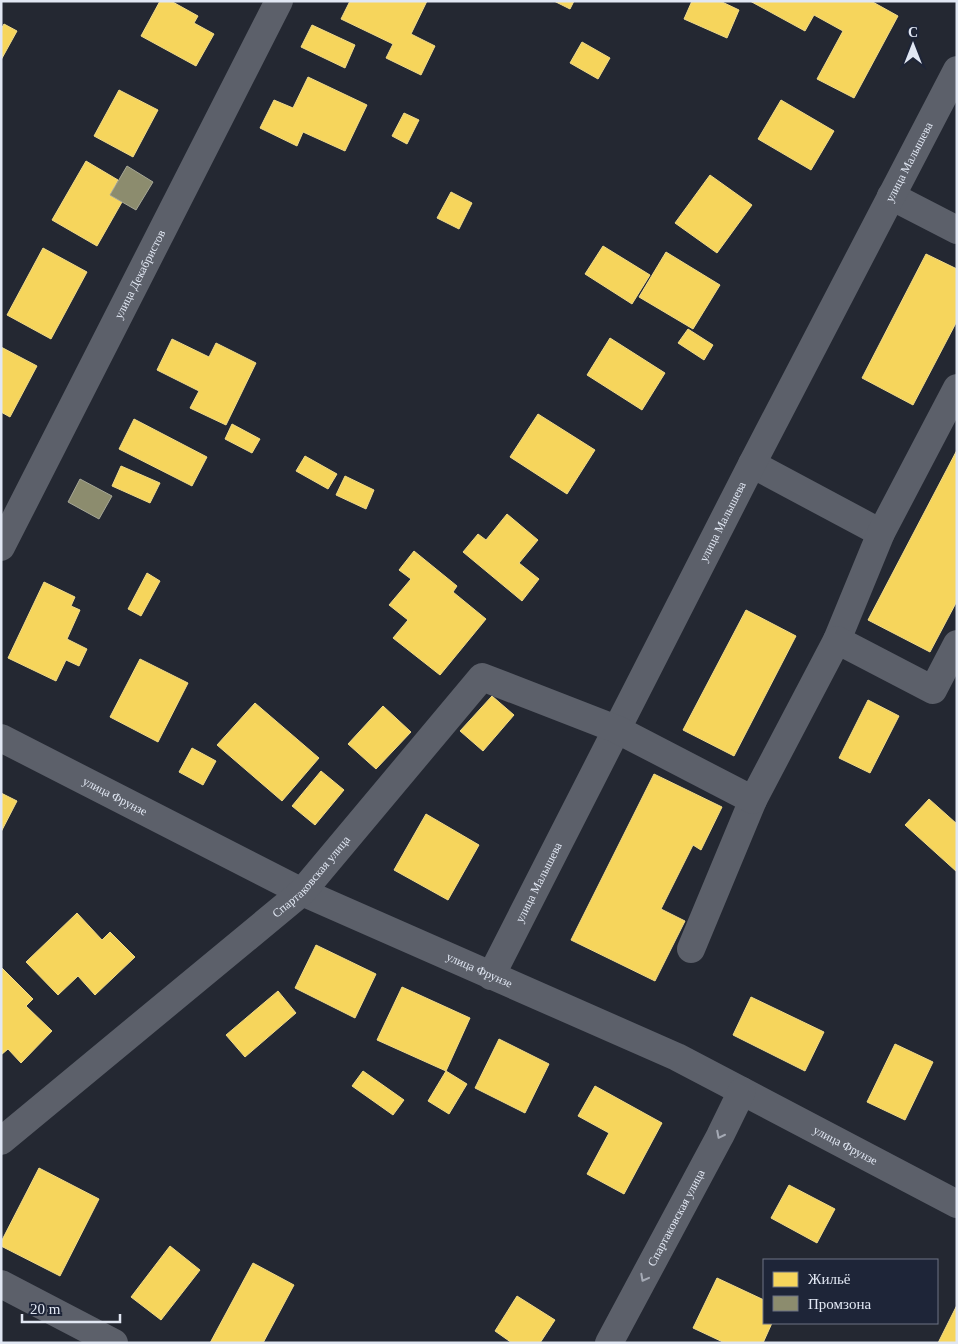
<svg xmlns="http://www.w3.org/2000/svg" width="958" height="1344" viewBox="0 0 958 1344" font-family="'Times New Roman',serif">
	<style>
		.homes { fill: #f6d55c; stroke: #f0da89 }
		.industry { fill: #8c8c6e; stroke: #a6a796 }
		.lines { fill: none; stroke-linecap: round; stroke-linejoin: round }
		.minor { stroke: #5c606a; stroke-width: 28 }
		.oneway { stroke: #a5aab5 }
		.labels { text-anchor: middle; dominant-baseline: central; stroke-width: 5; stroke-linejoin: round; paint-order: stroke }
		.street-label { font-size: 12px; fill: #e1e7f3; stroke: #1e2538 }
	</style>
	<rect width="100%" height="100%" fill="#242832"/>
	<path class="homes" d="M160,1H171L198,16L194,23L214,34L196,66L141,36Z
		M350,1H427L411,34L435,46L421,75L386,58L393,44L341,19Z
		M554,1H574L570,9Z
		M692,1H720L739,10L727,38L684,19Z
		M750,1H871L898,16L854,98L817,79L843,31L814,15L805,31Z
		M4,24L17,31L1,60V29Z
		M312,25L355,45L345,68L301,47Z
		M582,42L610,58L598,79L570,63Z
		M308,77L367,105L345,151L303,132L297,146L260,128L274,100L293,108Z
		M119,90L158,110L133,157L94,136Z
		M781,100L834,131L811,170L758,139Z
		M404,113L419,120L407,144L392,136Z
		M86,161L118,180L110,195L122,202L97,246L52,220Z
		M710,175L752,205L717,253L675,223Z
		M451,192L472,203L459,229L437,218Z
		M603,246L650,275L632,304L585,274Z
		M43,248L87,272L51,339L7,315Z
		M666,252L720,285L693,329L639,297Z
		M926,254L957,269V321L913,405L862,378Z
		M688,329L713,345L704,360L678,343Z
		M610,338L665,373L642,410L587,375Z
		M172,339L209,357L216,343L256,363L226,425L190,408L199,391L157,370Z
		M1,347L37,366L10,417L1,412Z
		M538,414L595,450L567,494L510,457Z
		M134,419L207,457L192,486L119,449Z
		M232,424L260,439L252,453L225,439Z
		M957,450V601L930,652L868,620Z
		M305,456L337,474L328,489L296,471Z
		M121,466L160,483L150,503L112,486Z
		M345,476L374,490L366,509L336,495Z
		M507,514L538,540L519,563L539,579L522,601L463,552L478,534L486,540Z
		M414,551L457,586L453,592L486,619L440,675L393,638L408,620L389,605L411,579L399,570Z
		M147,573L160,581L141,616L128,609Z
		M44,582L75,597L71,606L80,610L67,639L87,649L79,666L66,660L56,681L8,658Z
		M746,610L796,636L734,756L683,730Z
		M140,659L188,683L158,742L110,717Z
		M492,696L514,715L483,751L460,731Z
		M868,700L899,716L870,773L839,758Z
		M255,703L319,758L282,801L217,745Z
		M383,706L411,732L376,769L348,744Z
		M192,748L216,761L203,785L179,772Z
		M321,771L344,790L315,825L292,806Z
		M654,774L722,807L701,850L693,845L661,909L685,921L655,981L571,940Z
		M1,793L17,801L1,832Z
		M929,799L957,824V872L905,825Z
		M426,814L479,845L448,900L394,870Z
		M77,913L102,940L110,932L135,957L95,995L78,976L58,995L26,962Z
		M316,945L376,974L355,1018L295,988Z
		M1,967L33,999L26,1006L52,1031L21,1063L8,1049L1,1055Z
		M402,987L470,1018L446,1071L377,1040Z
		M278,991L296,1013L245,1057L226,1035Z
		M751,997L824,1032L805,1071L733,1035Z
		M499,1039L549,1064L525,1113L475,1088Z
		M895,1044L933,1062L905,1120L867,1102Z
		M363,1071L404,1100L393,1115L352,1086Z
		M446,1071L467,1084L449,1114L428,1101Z
		M595,1086L662,1123L624,1194L587,1174L609,1133L578,1116Z
		M39,1168L99,1199L60,1276L1,1246V1242Z
		M789,1185L835,1209L817,1243L771,1218Z
		M170,1246L200,1270L161,1320L131,1297Z
		M253,1263L294,1285L263,1343H210Z
		M717,1278L764,1300V1323H772L763,1343H725L693,1328Z
		M517,1296L555,1320L540,1343H512L495,1331Z
		M957,1305V1343H938Z"/>
	<path class="industry" d="M127,166L153,182L136,210L110,195Z
		M80,479L112,496L99,519L68,502Z"/>
	<g class="lines">
		<g class="minor">
			<path d="M891,196L957,230"/>
			<path d="M752,464L881,533"/>
			<path id="s1" d="M1,547L279,1"/>
			<path d="M837,640L881,533L957,388"/>
			<path id="s2" d="M1,738L302,892L677,1057L957,1204"/>
			<path d="M691,949L753,800"/>
			<path id="s3" d="M491,976L752,464L957,70"/>
			<path id="s4" d="M1,1141L302,892L482,677L616,729L753,800L837,640L933,690L957,644"/>
			<path d="M1,1284L114,1343"/>
			<path id="s5" d="M609,1343L720,1136L742,1091"/>
		</g>
	</g>
	<defs><path id="oneway-chevron" d="M-2-3.5L2.5 0L-2 3.5" fill="none" stroke-width="1.6" stroke-linecap="round" stroke-linejoin="round" transform="scale(1.25)"/></defs>
	<g class="oneway">
		<use href="#oneway-chevron" transform="translate(720 1135) rotate(117)"/>
		<use href="#oneway-chevron" transform="translate(644 1278) rotate(118)"/>
	</g>
	<g class="labels">
		<g class="street-label">
			<text stroke="none"><textPath href="#s3" startOffset="915">улица Малышева</textPath></text>
			<text stroke="none"><textPath href="#s1" startOffset="306">улица Декабристов</textPath></text>
			<text stroke="none"><textPath href="#s3" startOffset="510">улица Малышева</textPath></text>
			<text stroke="none"><textPath href="#s2" startOffset="128">улица Фрунзе</textPath></text>
			<text stroke="none"><textPath href="#s4" startOffset="408">Спартаковская улица</textPath></text>
			<text stroke="none"><textPath href="#s3" startOffset="105">улица Малышева</textPath></text>
			<text stroke="none"><textPath href="#s2" startOffset="532">улица Фрунзе</textPath></text>
			<text stroke="none"><textPath href="#s2" startOffset="938">улица Фрунзе</textPath></text>
			<text stroke="none"><textPath href="#s5" startOffset="142">Спартаковская улица</textPath></text>
		</g>
	</g>
	<rect width="958" height="1344" fill="none" stroke="#e1e7f3" stroke-width="5"/>
	<rect x="763" y="1259" width="175" height="65" fill="#1e2538" stroke="#6c7383"/>
	<rect x="773" y="1272" width="25" height="15" fill="#f6d55c" stroke="#6c7383"/>
	<text x="808" y="1284" font-size="15" fill="#e1e7f3">Жильё</text>
	<rect x="773" y="1296" width="25" height="15" fill="#8c8c6e" stroke="#6c7383"/>
	<text x="808" y="1309" font-size="15" fill="#e1e7f3">Промзона</text>
	<g transform="translate(913 45)" stroke="#1e2538" stroke-width="4" paint-order="stroke">
	<path d="M0-4L9 19L0 12L-9 19Z" fill="#e1e7f3"/>
	<text y="-8" font-size="14" font-weight="bold" text-anchor="middle" fill="#e1e7f3">С</text>
	</g>
	<path d="M22 1314v8h98v-8" fill="none" stroke="#e1e7f3" stroke-width="2.5"/>
	<text x="30" y="1314" font-size="15" fill="#e1e7f3" stroke="#1e2538" stroke-width="4" paint-order="stroke">20 m</text>
</svg>
